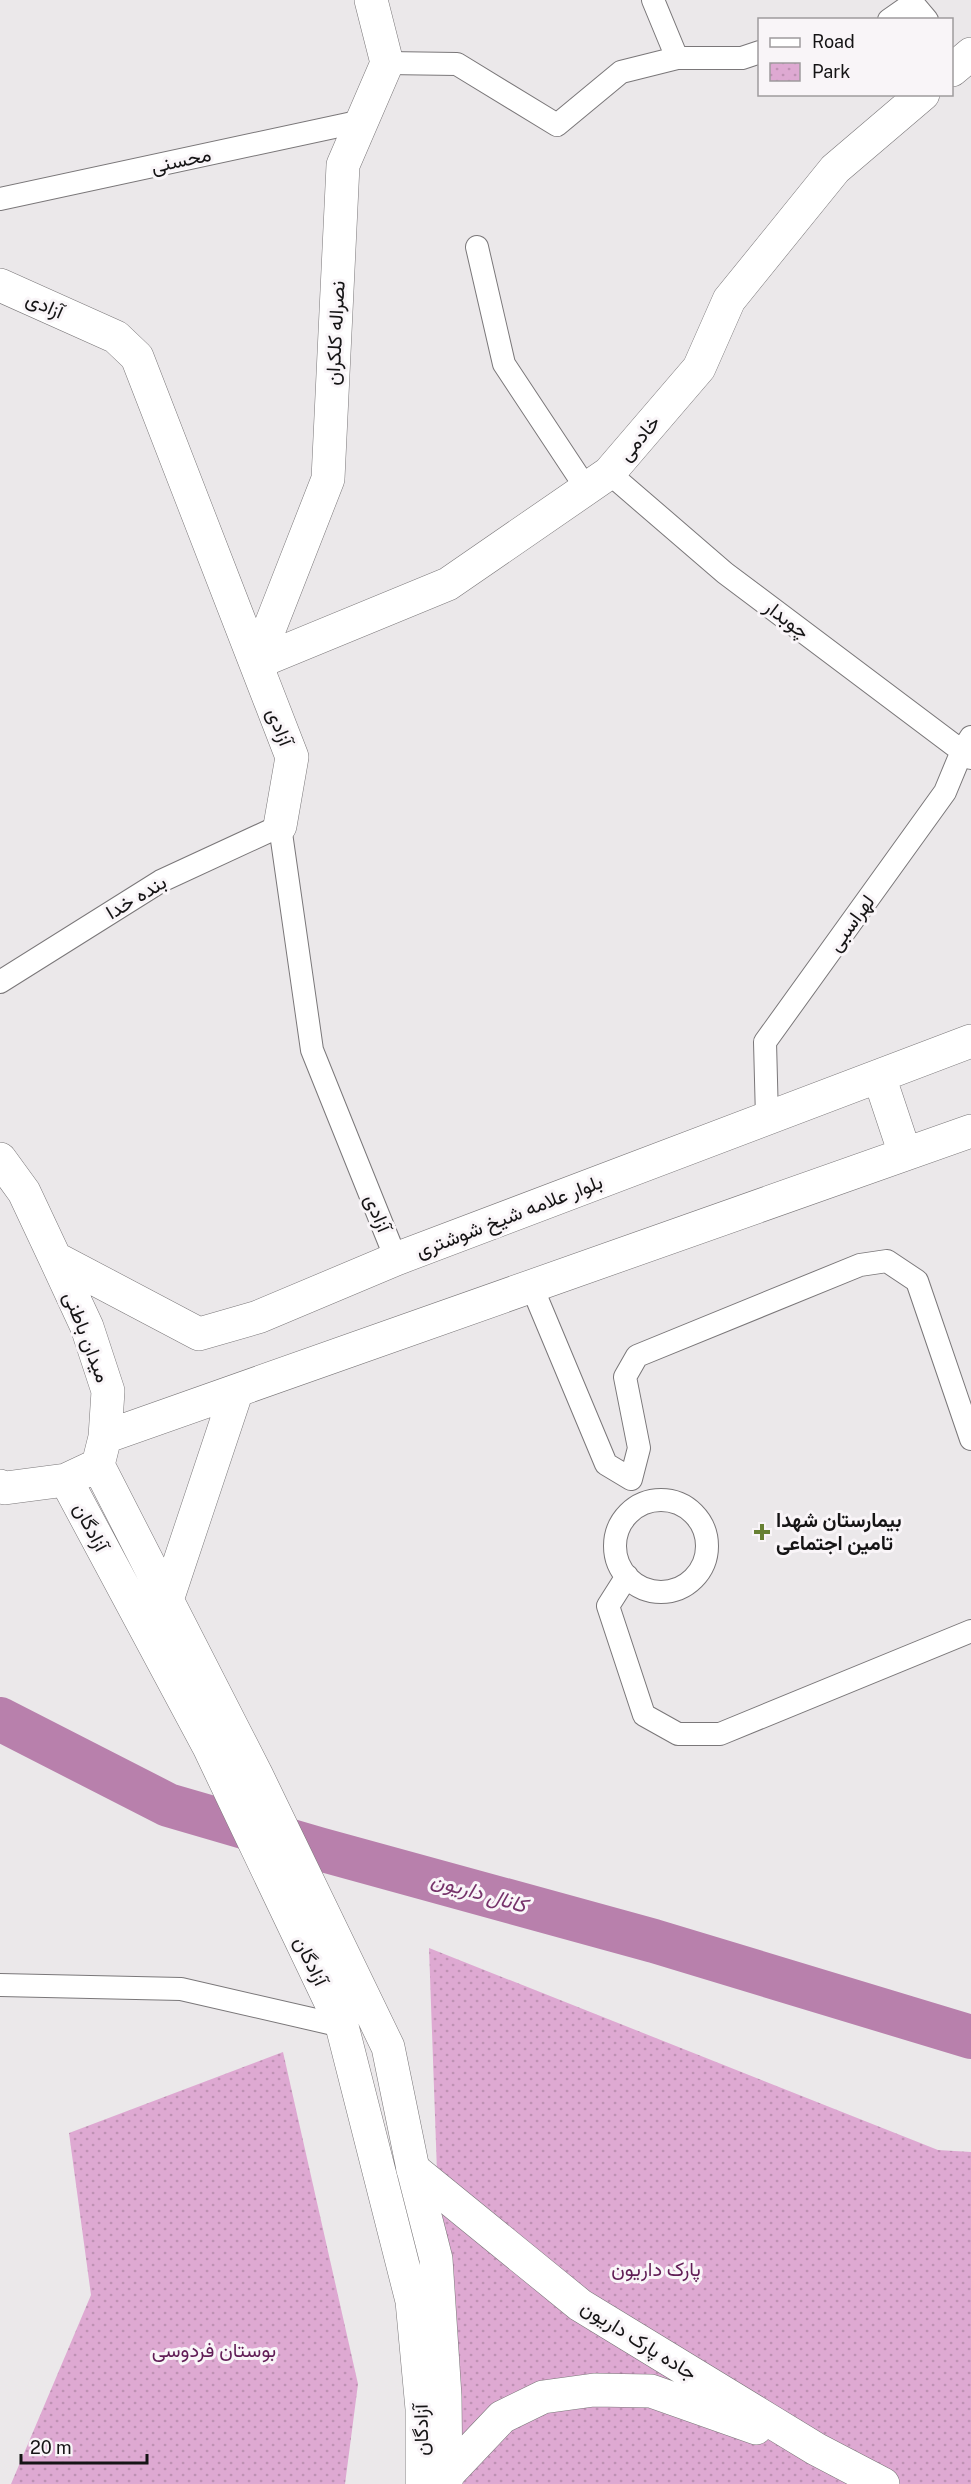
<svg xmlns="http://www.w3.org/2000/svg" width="971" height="2484" viewBox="0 0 971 2484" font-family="'Public Sans',Vazirmatn,sans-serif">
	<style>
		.park { fill: url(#park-dots) }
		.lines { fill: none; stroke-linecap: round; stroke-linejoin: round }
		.canal { stroke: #b880ac; stroke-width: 44 }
		.lane-casing { stroke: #7a7779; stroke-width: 24 }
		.street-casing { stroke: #7a7779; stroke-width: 34 }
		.secondary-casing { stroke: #7a7779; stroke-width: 34 }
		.lane { stroke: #fff; stroke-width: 22 }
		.street { stroke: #fff; stroke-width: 33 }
		.secondary { stroke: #fff; stroke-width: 33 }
		.poi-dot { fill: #678033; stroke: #f9f5f8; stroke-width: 2 }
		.labels { text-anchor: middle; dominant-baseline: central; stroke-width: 6; stroke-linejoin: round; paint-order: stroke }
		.street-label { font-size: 20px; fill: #151415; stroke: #f9f5f8 }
		.poi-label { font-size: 20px; font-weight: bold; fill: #151415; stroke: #f9f5f8; text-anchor: start }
		.park-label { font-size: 20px; fill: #601c55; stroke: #f9f5f8 }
		.water-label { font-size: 21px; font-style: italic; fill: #76326a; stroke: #f9f5f8 }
	</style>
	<defs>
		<pattern id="park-dots" width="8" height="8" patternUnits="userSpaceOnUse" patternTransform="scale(1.5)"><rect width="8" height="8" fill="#dea9d2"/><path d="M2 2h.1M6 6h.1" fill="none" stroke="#be91b3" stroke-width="1.8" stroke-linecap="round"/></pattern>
	</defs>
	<rect width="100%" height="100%" fill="#ebe8ea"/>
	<path class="park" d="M429,1948L938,2150L971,2152V2484H431L445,2396Z
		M283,2052L358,2384L345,2484H11L91,2295L69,2133Z"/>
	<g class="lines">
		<path class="canal" d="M0,1719L168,1805L319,1849L654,1941L971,2037"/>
		<g class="lane-casing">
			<path id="lane" d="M653,0L677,58
				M910,0L927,20
				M889,20L912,4
				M387,63L457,64L557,125L621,72L677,58H742L760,52
				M0,199L362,121
				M477,247L504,364L586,488
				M609,473L725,573L971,758
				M0,982L161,881L280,826L312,1050L396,1259
				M767,1118L765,1042L945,792L962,751L971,737
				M532,1287L606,1464L631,1479L639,1448L625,1377L637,1356L860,1265L887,1261L917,1281L971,1439
				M615 1546a46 46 0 1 1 92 0a46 46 0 1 1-92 0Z
				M627,1576L608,1606L644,1715L678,1734H720L971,1631
				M0,1985L181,1989L342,2026"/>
		</g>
		<g class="street-casing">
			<path id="street" d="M952,70L971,54
				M0,285L116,337L137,357L292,757L280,826
				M256,663L448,584L609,473L699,368L729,300L835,169L923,94
				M256,663L328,479L343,165L387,63L371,0
				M413,2169L580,2305L816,2449L883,2484
				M446,2476L502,2417L543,2397L594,2390L651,2391L756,2428"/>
		</g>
		<g class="secondary-casing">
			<path id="secondary" d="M879,1076L905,1154
				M0,1159L24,1192L55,1258L87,1327L108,1391L105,1437L98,1465L66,1480L5,1488L0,1486
				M55,1258L199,1334L258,1317L396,1259L971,1041
				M105,1437L971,1131
				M98,1465L256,1774L388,2047L413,2169L436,2259L445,2396L446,2484
				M66,1480L209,1747L342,2026L412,2301L422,2409V2484
				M167,1600L236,1393"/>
		</g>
		<use href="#lane" class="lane"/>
		<use href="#street" class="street"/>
		<use href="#secondary" class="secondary"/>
	</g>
	<path class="poi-dot" d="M759 1523h6v6h6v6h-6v6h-6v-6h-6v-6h6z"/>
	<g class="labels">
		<g class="street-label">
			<text transform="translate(181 160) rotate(-12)">محسنی</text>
			<text transform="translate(45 305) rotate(24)">آزادی</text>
			<text transform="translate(335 333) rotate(-87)">نصراله کلکران</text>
			<text transform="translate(639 438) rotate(-50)">خادمی</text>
			<text transform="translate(787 619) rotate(37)">چوبدار</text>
			<text transform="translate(280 727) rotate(69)">آزادی</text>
			<text transform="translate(136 897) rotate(-31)">بنده خدا</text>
			<text transform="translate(851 923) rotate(-54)">لهراسبی</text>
			<text transform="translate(378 1213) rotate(68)">آزادی</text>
			<text transform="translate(509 1216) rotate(-21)">بلوار علامه شیخ شوشتری</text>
			<text transform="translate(87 1337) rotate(69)">میدان باطنی</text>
			<text transform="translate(91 1527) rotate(62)">آزادگان</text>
			<text transform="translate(311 1961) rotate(64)">آزادگان</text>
			<text transform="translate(639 2340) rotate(32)">جاده پارک داریون</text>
			<text transform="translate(421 2430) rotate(-91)">آزادگان</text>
		</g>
		<g class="poi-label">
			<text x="776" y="1520">بیمارستان شهدا<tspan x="776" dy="23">تامین اجتماعی</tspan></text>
		</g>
		<g class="park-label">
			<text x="656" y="2269">پارک داریون</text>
			<text x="214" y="2350">بوستان فردوسی</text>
		</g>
		<g class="water-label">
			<text transform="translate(479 1892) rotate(16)">کانال داریون</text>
		</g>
	</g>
	<rect x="758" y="18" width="195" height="78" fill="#f9f5f8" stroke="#9e9b9d" stroke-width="1.5"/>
	<rect x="770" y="38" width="30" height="9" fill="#ffffff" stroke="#9e9b9d" stroke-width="1.5"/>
	<text x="812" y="48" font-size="18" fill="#151415">Road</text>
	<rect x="770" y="63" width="30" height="18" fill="url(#park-dots)" stroke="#9e9b9d" stroke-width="1.5"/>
	<text x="812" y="78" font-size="18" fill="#151415">Park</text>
	<path d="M21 2454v9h126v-9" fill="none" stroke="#151415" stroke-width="3"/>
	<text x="30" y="2454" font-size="18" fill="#151415" stroke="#f9f5f8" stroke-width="4.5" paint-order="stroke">20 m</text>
</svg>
